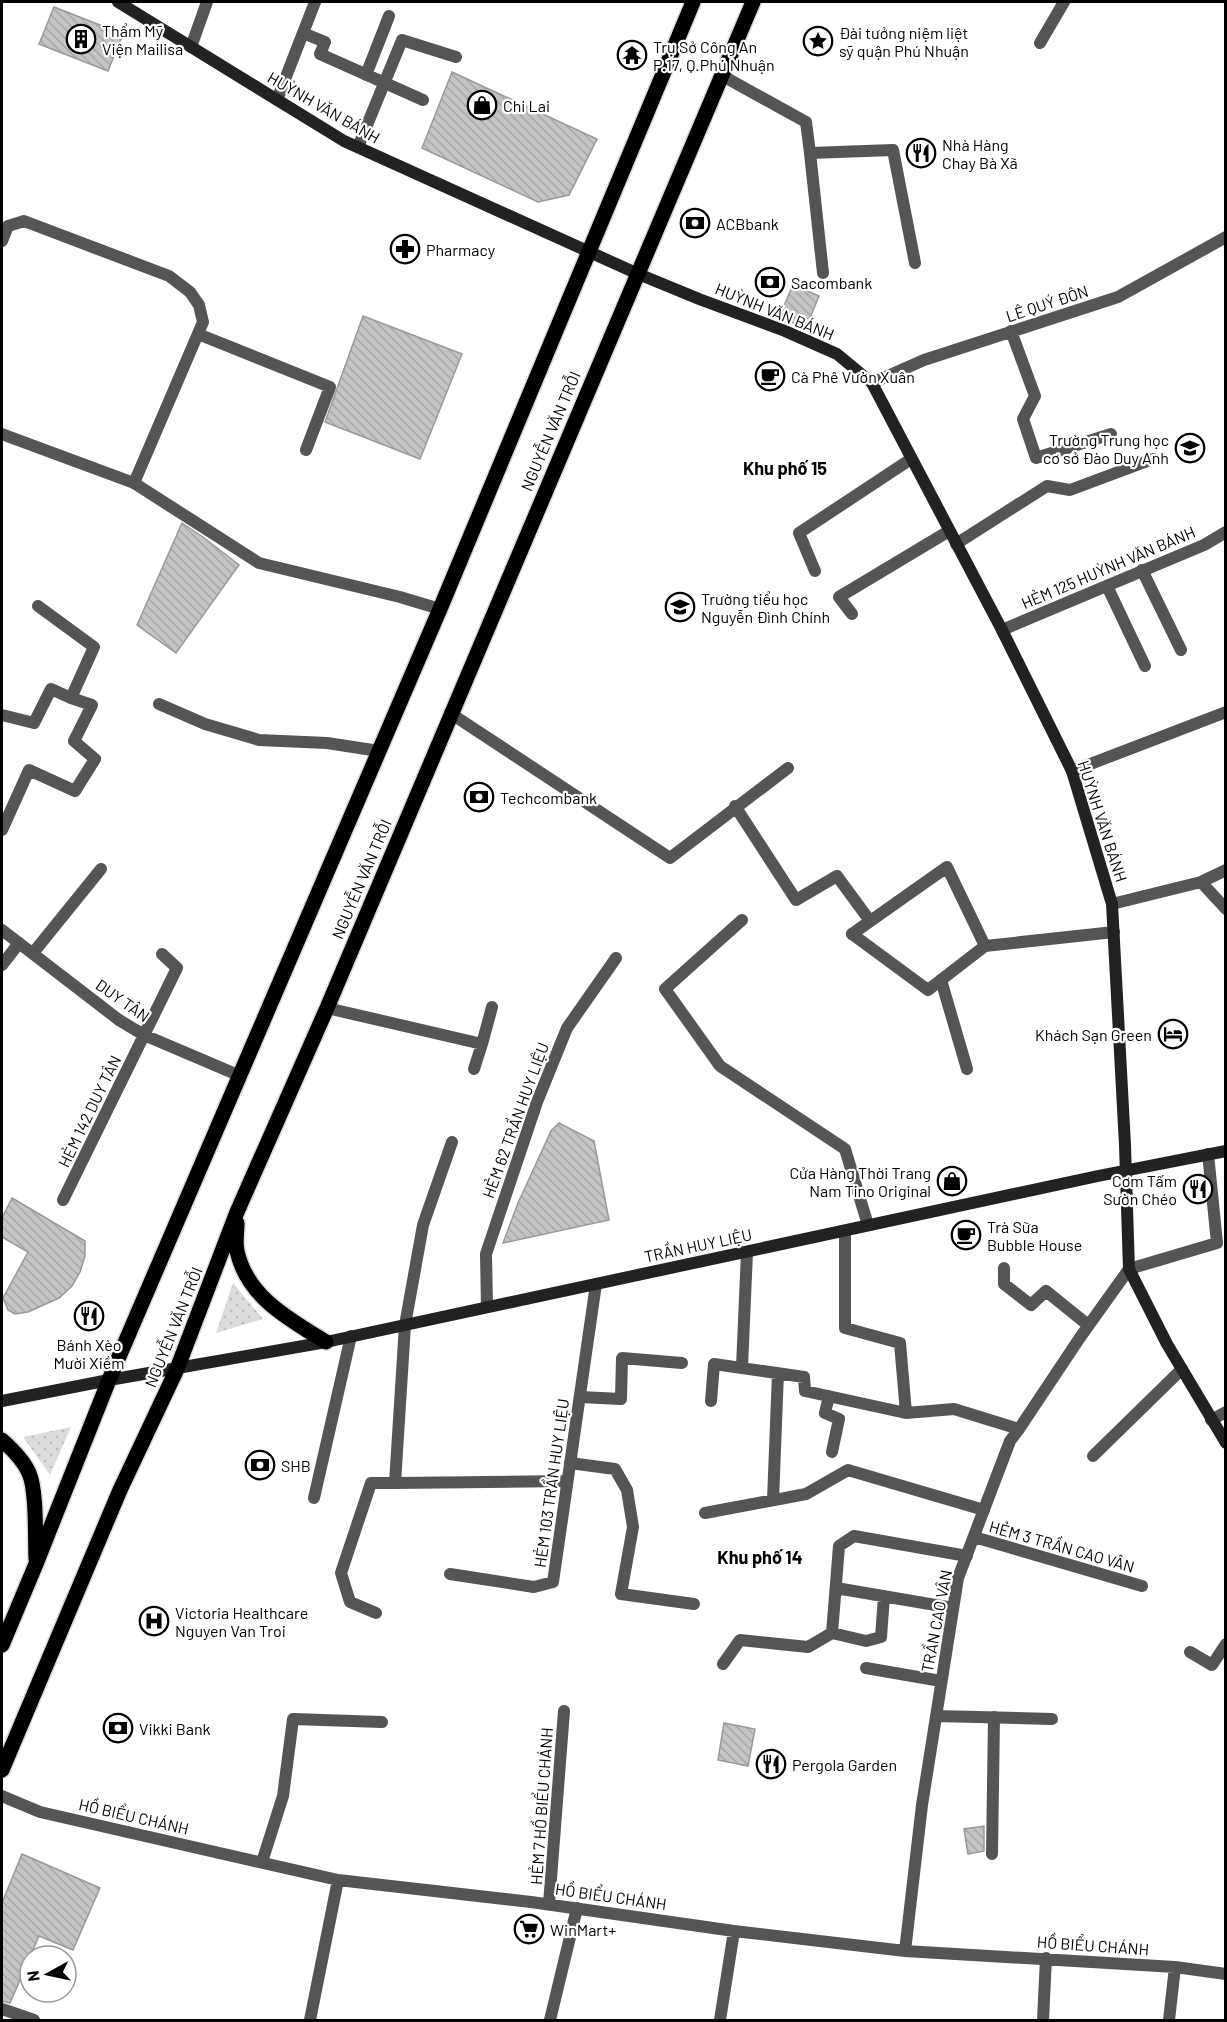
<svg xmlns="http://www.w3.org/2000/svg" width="1227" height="2022" viewBox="0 0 1227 2022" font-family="Barlow,sans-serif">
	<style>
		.grass { fill: url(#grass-dots) }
		.building { fill: url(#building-back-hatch); stroke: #999; stroke-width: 1.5 }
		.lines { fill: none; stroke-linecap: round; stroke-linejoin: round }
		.primary-casing { stroke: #dbdbdb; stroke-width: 18 }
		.lane { stroke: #555; stroke-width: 12 }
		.street { stroke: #555; stroke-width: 12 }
		.secondary { stroke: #222; stroke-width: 12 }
		.primary { stroke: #000; stroke-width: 15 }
		.labels { text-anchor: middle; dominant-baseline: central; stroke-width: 4.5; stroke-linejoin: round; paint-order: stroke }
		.poi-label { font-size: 16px; fill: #000; stroke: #fff; text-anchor: start }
		.street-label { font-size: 16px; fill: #000; stroke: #fff }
		.neighbourhood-label { font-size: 18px; font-weight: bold; fill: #000; stroke: #fff }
	</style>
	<defs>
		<pattern id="grass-dots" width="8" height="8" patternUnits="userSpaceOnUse" patternTransform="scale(1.5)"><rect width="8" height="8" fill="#dcdcdc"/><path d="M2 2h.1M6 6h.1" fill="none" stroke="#bbb" stroke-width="1.8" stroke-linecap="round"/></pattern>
		<pattern id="building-back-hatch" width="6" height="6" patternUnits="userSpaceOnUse" patternTransform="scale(1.5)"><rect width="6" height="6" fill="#c4c4c4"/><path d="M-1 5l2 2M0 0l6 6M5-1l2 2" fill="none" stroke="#a7a7a7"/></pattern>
	</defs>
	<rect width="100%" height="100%" fill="#fff"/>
	<path class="grass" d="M233,1283L263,1319L216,1333Z
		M71,1427L50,1475L23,1437Z"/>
	<path class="building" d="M54,7L123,34L108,71L39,44Z
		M452,72L597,139L569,195L538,202L422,148Z
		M793,285L819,296L806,328L779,317Z
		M363,316L462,354L420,459L325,422Z
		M182,523L203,537L239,565L176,653L137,625Z
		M559,1123L594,1141L609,1220L503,1243L518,1203L551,1131Z
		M12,1198L85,1241V1256L80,1272L72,1286L59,1298L28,1312L15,1314L8,1310L3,1298L28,1252L2,1237V1218Z
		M724,1723L755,1729L748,1766L718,1760Z
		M984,1826V1851L968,1854L964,1829Z
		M22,1854L100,1888L73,1950L39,1936L10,2003L2,2001V1903Z"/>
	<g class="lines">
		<g class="primary-casing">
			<path id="primary" d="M237,1223C237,1232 235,1243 237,1251C247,1297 289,1319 326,1342
				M2,1440C11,1448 24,1461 29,1473C37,1491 35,1538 36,1559
				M2,1645L36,1564L109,1380L440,609L693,2
				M2,1770L120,1490L177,1369L237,1212L327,1008L753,2"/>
		</g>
		<path class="lane" d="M303,33L325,42L320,54L423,100
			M191,47L207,2
			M366,75L389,16
			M277,100L315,2
			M358,147L402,40L456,57
			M810,153L823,273
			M2,241L8,226L24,221L169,276L190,292L199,305L203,322L134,483
			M198,334L330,387L306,450
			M1142,570L1181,650
			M1107,586L1145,666
			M450,713L670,858L788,768
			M2,715L34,723L51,689L71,698
			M735,806L796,900L837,876L870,921
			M2,830L29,770L75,791L95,759L74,741L92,705L71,698L94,647L38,606
			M1201,882L1226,909
			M1112,904L1201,882L1226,870
			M742,920L665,989L720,1066L845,1149L868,1225
			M852,934L947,867L985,946
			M33,953L101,869
			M2,965L19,943
			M941,980L967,1069
			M845,1231V1328L900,1343L906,1413
			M1004,1268V1284L1031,1305L1046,1291L1088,1325
			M487,1307L486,1254L537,1102L567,1028L616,958
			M405,1325L423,1225L452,1142
			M742,1367L747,1252
			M829,1396L825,1413L839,1419L832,1452
			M580,1397L621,1399L622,1358L682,1363
			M711,1401L714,1364L804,1377L805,1391L906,1413L954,1409L1019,1429L1081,1336L1129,1269L1217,1243L1208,1154
			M1211,1420L1226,1412
			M570,1463L615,1469L627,1490L633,1527L621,1594L694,1604
			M773,1500L778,1373
			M705,1513L806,1494L848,1470L984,1510
			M836,1588L953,1608
			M832,1633L866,1641L881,1637L884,1596
			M1190,1652L1212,1665L1226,1644
			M723,1664L740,1640L808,1647L832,1633L839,1546L854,1536L967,1556
			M992,1854L994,1717
			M262,1862L283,1796L293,1719L382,1722
			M550,2020L577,1908"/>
		<path class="street" d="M1040,43L1064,2
			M721,75L806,122L810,153L893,150L915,263
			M1011,331L1035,396L1023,419L1036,458L1111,434
			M872,383L924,360L1118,297L1226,237
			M2,434L134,483L259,563L400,597L440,609
			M956,544L1047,486L1070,490L1153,459
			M815,571L799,533L911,459
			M852,614L839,597L949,531
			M1002,630L1204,545L1226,532
			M159,704L205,724L259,740L327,743L379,751
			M1072,771L1226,712
			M2,930L119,1020L144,1035L238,1075
			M852,934L928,990L985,946L1114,932
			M327,1008L482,1044L492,1007
			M474,1069L482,1044
			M63,1200L177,968L162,954
			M1093,1456L1182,1369
			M395,1483L567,1481
			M314,1498L351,1336
			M974,1537L1142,1586
			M450,1574L534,1587L553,1582L596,1284
			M376,1613L350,1602L341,1573L371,1483H395L405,1325
			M866,1668L941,1681
			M936,1716L1052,1719
			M2,1796L40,1812L338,1880L531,1902L734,1931L905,1951L1175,1967L1226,1974
			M549,1904L564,1711
			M905,1951L922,1805L958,1578L1010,1441L1019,1429
			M2,2009L34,2020
			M310,2020L338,1880
			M720,2020L734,1931
			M1043,2020L1046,1958
			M1169,2020L1175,1967"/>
		<path class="secondary" d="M118,2L344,141L636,273L699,299L785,331L837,354L872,383L1002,630L1072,771L1112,904L1125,1145L1129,1269L1167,1344L1226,1443
			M2,1401L109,1380L326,1342L1098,1176L1226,1151"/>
		<use href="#primary" class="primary"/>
	</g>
	<defs>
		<g id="building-ring" transform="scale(1.5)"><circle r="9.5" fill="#fff" stroke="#000" stroke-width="1.5"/><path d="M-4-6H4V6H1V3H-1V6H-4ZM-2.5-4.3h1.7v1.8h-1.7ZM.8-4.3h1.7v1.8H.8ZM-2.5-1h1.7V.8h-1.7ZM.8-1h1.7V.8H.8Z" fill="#000"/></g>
		<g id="sight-ring" transform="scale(1.5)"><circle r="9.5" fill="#fff" stroke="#000" stroke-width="1.5"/><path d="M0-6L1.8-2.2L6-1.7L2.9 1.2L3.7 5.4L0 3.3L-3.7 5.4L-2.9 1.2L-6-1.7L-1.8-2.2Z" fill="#000"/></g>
		<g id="temple-ring" transform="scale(1.5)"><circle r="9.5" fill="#fff" stroke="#000" stroke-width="1.5"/><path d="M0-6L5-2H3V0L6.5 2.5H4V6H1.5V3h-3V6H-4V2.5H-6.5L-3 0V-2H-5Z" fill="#000"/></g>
		<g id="shop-ring" transform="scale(1.5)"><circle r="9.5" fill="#fff" stroke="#000" stroke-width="1.5"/><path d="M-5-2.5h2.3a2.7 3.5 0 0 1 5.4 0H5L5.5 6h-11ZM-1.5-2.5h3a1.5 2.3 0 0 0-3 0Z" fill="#000"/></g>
		<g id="restaurant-ring" transform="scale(1.5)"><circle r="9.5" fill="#fff" stroke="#000" stroke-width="1.5"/><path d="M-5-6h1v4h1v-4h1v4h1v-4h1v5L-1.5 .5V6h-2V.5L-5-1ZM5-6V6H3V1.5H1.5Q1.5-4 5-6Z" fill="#000"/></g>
		<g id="bank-ring" transform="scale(1.5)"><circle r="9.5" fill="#fff" stroke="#000" stroke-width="1.5"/><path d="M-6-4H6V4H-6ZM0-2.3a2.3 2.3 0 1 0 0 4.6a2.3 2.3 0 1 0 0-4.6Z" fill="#000"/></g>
		<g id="pharmacy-ring" transform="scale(1.5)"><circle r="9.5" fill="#fff" stroke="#000" stroke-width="1.5"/><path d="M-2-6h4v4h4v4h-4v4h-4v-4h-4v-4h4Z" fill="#000"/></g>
		<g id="cafe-ring" transform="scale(1.5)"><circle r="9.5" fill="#fff" stroke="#000" stroke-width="1.5"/><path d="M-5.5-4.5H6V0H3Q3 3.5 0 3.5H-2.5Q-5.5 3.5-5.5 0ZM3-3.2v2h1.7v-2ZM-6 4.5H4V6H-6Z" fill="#000"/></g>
		<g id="school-ring" transform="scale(1.5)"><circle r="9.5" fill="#fff" stroke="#000" stroke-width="1.5"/><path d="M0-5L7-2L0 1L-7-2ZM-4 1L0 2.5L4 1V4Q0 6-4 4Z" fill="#000"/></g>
		<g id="hotel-ring" transform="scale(1.5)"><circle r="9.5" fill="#fff" stroke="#000" stroke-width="1.5"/><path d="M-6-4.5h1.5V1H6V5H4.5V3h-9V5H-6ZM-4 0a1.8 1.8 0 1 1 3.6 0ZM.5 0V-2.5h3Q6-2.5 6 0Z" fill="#000"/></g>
		<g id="hospital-ring" transform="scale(1.5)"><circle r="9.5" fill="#fff" stroke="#000" stroke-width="1.5"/><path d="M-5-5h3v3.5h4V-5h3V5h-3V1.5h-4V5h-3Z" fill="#000"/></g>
		<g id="supermarket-ring" transform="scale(1.5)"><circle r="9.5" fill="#fff" stroke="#000" stroke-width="1.5"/><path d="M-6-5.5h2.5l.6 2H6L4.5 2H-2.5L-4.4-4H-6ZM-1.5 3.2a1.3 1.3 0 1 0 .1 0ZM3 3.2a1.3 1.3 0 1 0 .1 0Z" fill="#000"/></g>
	</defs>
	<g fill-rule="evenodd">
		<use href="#building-ring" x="81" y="39"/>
		<use href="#sight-ring" x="818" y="41"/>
		<use href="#temple-ring" x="632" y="55"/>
		<use href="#shop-ring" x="482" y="105"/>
		<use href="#restaurant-ring" x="921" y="153"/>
		<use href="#bank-ring" x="695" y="223"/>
		<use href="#pharmacy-ring" x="405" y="249"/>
		<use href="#bank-ring" x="770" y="282"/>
		<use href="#cafe-ring" x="770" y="376"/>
		<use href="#school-ring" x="1190" y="448"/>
		<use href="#school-ring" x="680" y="607"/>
		<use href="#bank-ring" x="479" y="797"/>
		<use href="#hotel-ring" x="1173" y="1034"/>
		<use href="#shop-ring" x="952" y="1181"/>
		<use href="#restaurant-ring" x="1198" y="1189"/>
		<use href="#cafe-ring" x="966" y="1235"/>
		<use href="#restaurant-ring" x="89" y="1316"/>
		<use href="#bank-ring" x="260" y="1465"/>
		<use href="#hospital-ring" x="154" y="1621"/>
		<use href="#bank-ring" x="118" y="1728"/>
		<use href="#restaurant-ring" x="771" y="1764"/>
		<use href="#supermarket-ring" x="529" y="1929"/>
	</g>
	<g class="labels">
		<g class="poi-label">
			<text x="102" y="30">Thẩm Mỹ<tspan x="102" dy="18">Viện Mailisa</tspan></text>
			<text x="839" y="32">Đài tưởng niệm liệt<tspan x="839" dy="18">sỹ quận Phú Nhuận</tspan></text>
			<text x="653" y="46">Trụ Sở Công An<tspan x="653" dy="18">P.17, Q.Phú Nhuận</tspan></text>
			<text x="503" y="105">Chi Lai</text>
			<text x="942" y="144">Nhà Hàng<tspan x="942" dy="18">Chay Bà Xã</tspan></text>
			<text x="716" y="223">ACBbank</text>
			<text x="426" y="249">Pharmacy</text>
			<text x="791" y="282">Sacombank</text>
			<text x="791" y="376">Cà Phê Vườn Xuân</text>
			<text x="1169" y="439" text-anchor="end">Trường Trung học<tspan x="1169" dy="18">cơ sở Đào Duy Anh</tspan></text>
			<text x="701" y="598">Trường tiểu học<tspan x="701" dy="18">Nguyễn Đình Chính</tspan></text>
			<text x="500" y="797">Techcombank</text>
			<text x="1152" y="1034" text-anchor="end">Khách Sạn Green</text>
			<text x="931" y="1172" text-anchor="end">Cửa Hàng Thời Trang<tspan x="931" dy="18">Nam Tino Original</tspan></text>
			<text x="1177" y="1180" text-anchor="end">Cơm Tấm<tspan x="1177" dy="18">Sườn Chéo</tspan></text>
			<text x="987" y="1226">Trà Sữa<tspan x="987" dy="18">Bubble House</tspan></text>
			<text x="89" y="1344" text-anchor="middle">Bánh Xèo<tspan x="89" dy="18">Mười Xiềm</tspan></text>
			<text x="281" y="1465">SHB</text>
			<text x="175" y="1612">Victoria Healthcare<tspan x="175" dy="18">Nguyen Van Troi</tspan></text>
			<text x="139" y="1728">Vikki Bank</text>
			<text x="792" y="1764">Pergola Garden</text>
			<text x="550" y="1929">WinMart+</text>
		</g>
		<g class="street-label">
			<text transform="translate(324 107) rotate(30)">HUỲNH VĂN BÁNH</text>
			<text transform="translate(1047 303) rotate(-18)">LÊ QUÝ ÐÔN</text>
			<text transform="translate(775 311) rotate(22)">HUỲNH VĂN BÁNH</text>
			<text transform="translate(550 431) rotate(-67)">NGUYỄN VĂN TRỖI</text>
			<text transform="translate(1108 567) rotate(-23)">HẺM 125 HUỲNH VĂN BÁNH</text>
			<text transform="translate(1103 821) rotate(72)">HUỲNH VĂN BÁNH</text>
			<text transform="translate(361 879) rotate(-67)">NGUYỄN VĂN TRỖI</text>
			<text transform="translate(123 1000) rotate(35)">DUY TÂN</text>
			<text transform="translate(89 1111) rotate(-64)">HẺM 142 DUY TÂN</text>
			<text transform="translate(515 1120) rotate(-70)">HẺM 62 TRẦN HUY LIỆU</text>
			<text transform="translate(698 1245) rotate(-12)">TRẦN HUY LIỆU</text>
			<text transform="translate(173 1327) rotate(-68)">NGUYỄN VĂN TRỖI</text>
			<text transform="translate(551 1483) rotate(-82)">HẺM 103 TRẦN HUY LIỆU</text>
			<text transform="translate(1062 1546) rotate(16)">HẺM 3 TRẦN CAO VÂN</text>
			<text transform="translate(936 1621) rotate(-79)">TRẦN CAO VÂN</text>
			<text transform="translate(541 1806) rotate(-86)">HẺM 7 HỒ BIỂU CHÁNH</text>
			<text transform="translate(134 1816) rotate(13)">HỒ BIỂU CHÁNH</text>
			<text transform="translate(611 1896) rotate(8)">HỒ BIỂU CHÁNH</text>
			<text transform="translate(1093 1945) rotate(4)">HỒ BIỂU CHÁNH</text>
		</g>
		<g class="neighbourhood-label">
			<text x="785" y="468">Khu phố 15</text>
			<text x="760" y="1557">Khu phố 14</text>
		</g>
	</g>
	<rect width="1227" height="2022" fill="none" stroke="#000000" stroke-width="6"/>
	<g transform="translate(48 1974) rotate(262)"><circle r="28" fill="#ffffff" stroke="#999999" stroke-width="1.5"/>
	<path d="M0-4.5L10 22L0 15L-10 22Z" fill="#000000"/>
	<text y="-9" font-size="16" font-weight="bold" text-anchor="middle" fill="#000000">N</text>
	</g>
</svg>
